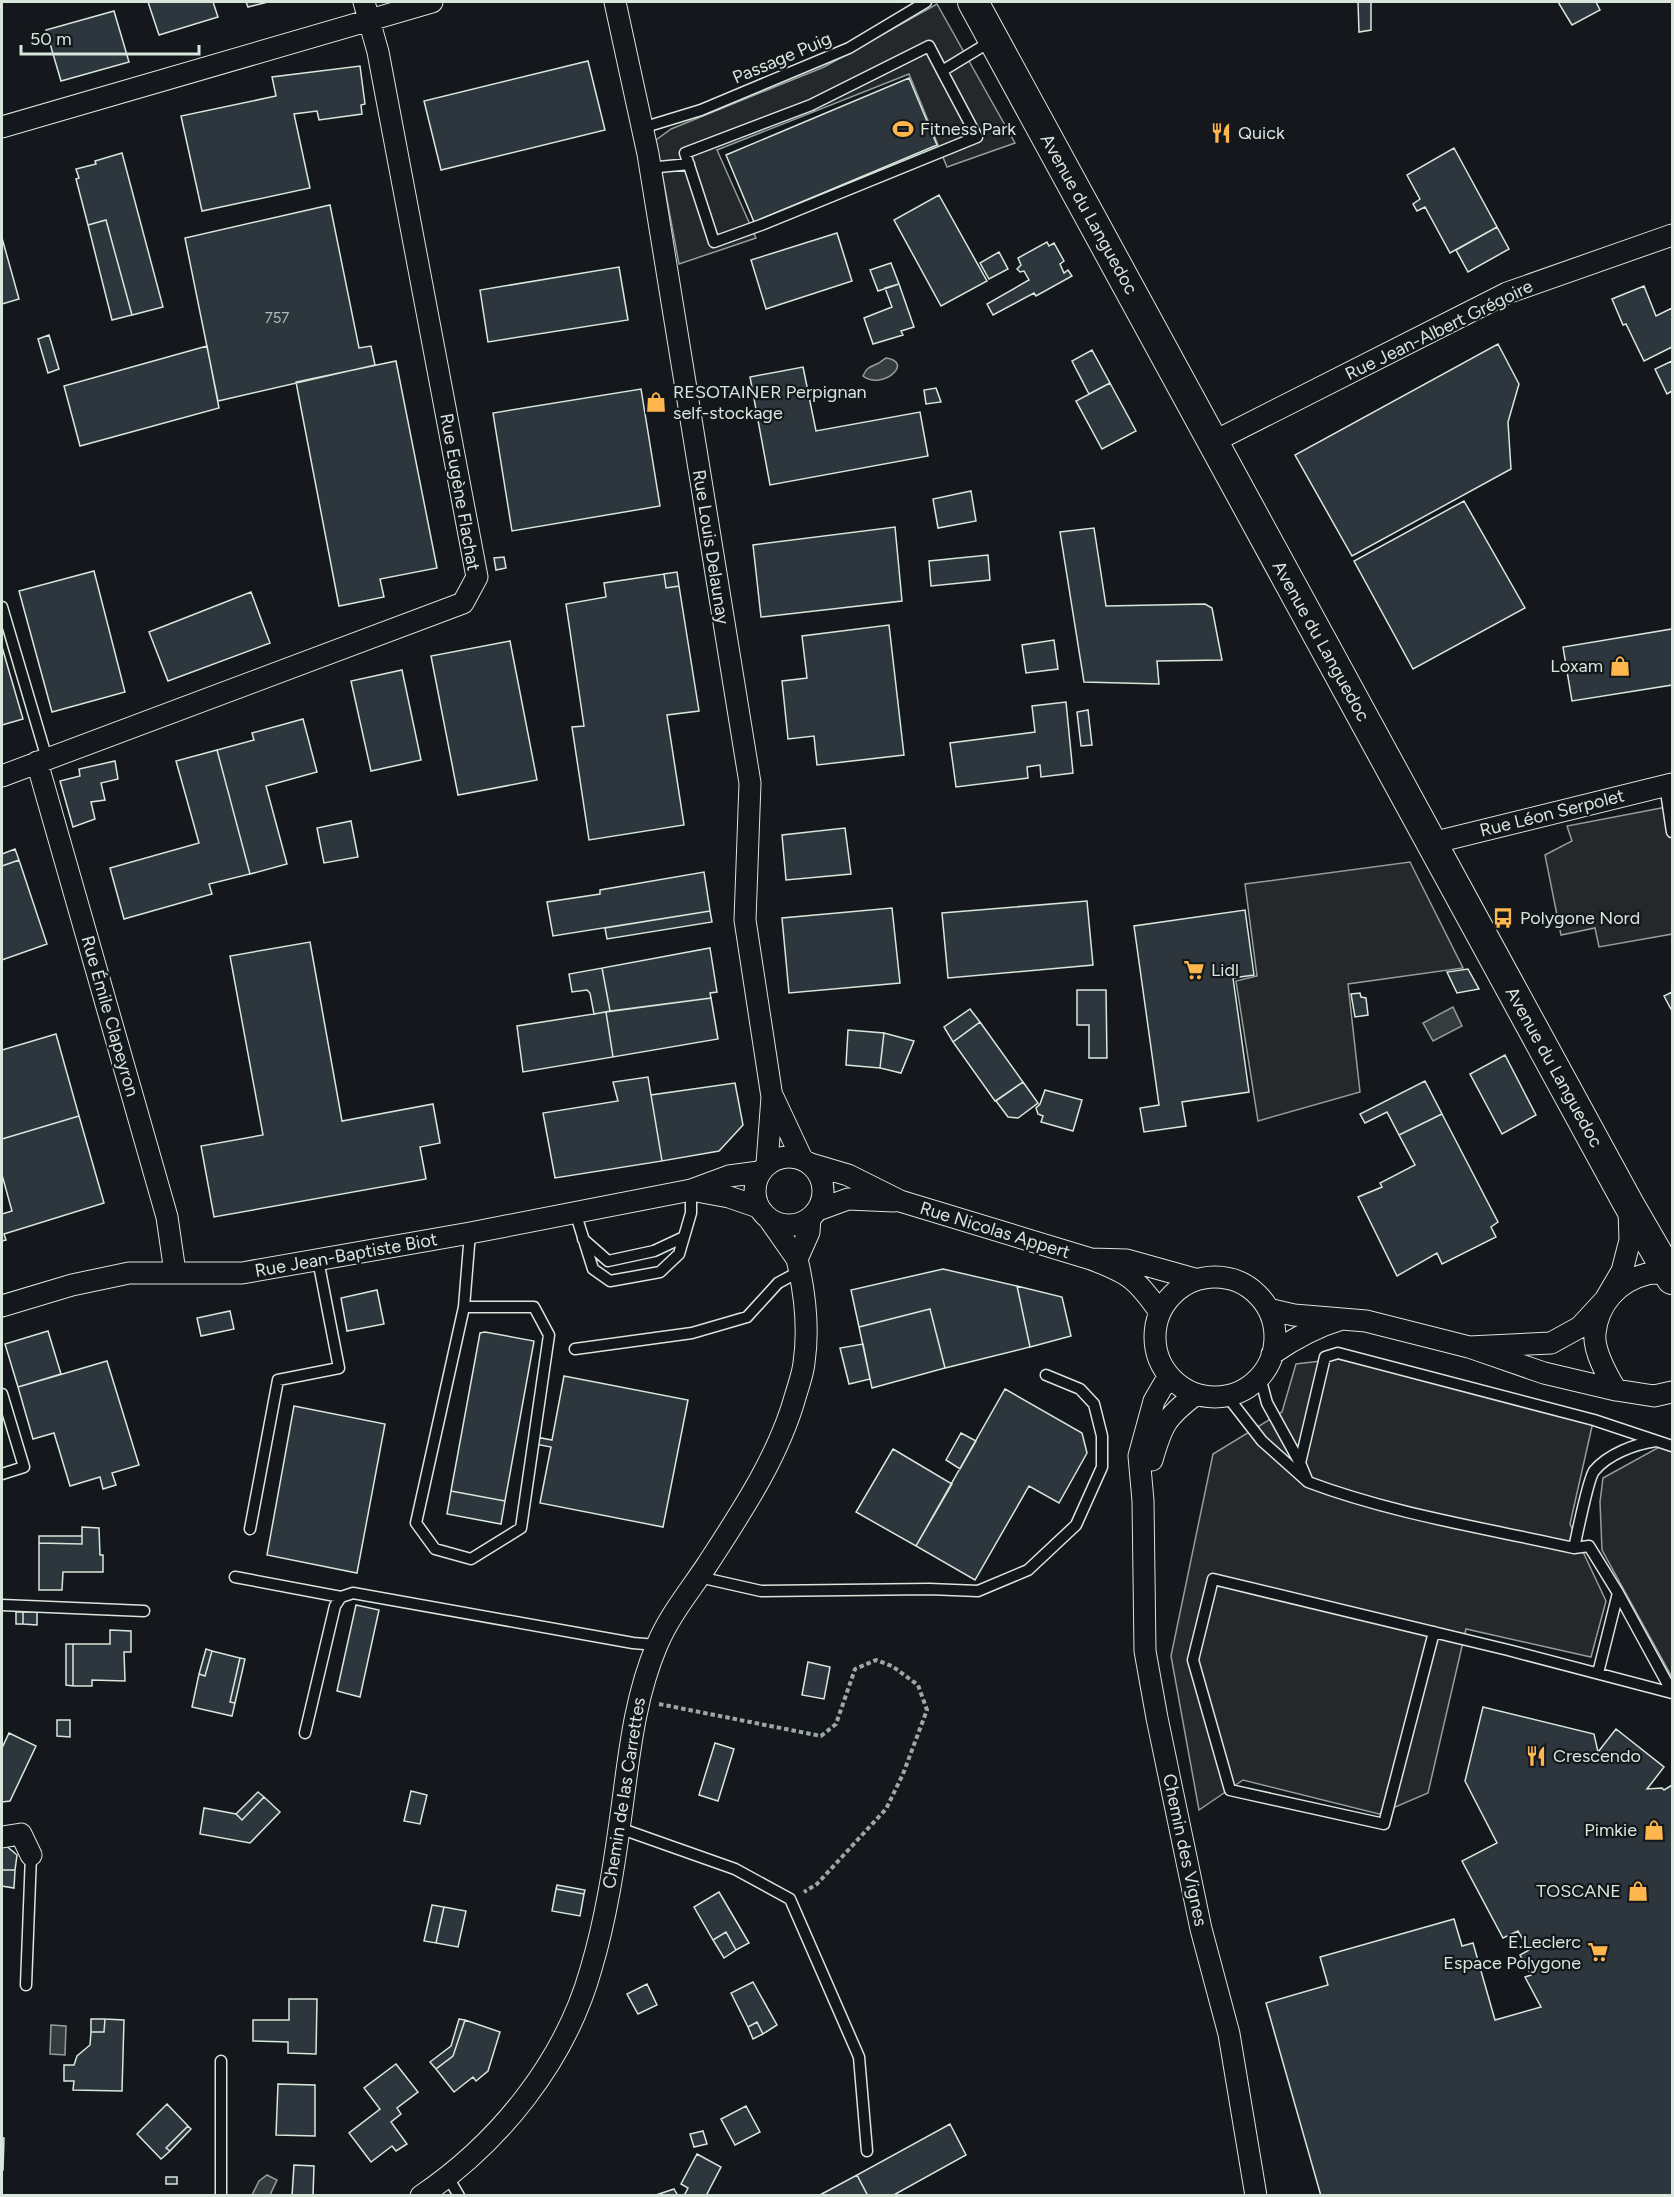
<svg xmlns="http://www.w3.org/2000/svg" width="1674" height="2197" viewBox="0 0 1674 2197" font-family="Figtree,sans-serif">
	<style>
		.parking { fill: #24282b; stroke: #939e99; stroke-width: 1.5 }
		.water { fill: #363b3e; stroke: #939e99; stroke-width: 1.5 }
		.building { fill: #2c363c; stroke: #d8e6dc; stroke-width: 1.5 }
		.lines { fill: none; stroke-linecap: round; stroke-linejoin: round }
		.service-casing { stroke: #d8e6dc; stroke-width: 13 }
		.minor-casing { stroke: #d8e6dc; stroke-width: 23 }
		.secondary-casing { stroke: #d8e6dc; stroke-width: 32 }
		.path { stroke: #9da8a2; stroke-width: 4; stroke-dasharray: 4.5 3; stroke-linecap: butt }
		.service { stroke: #14181c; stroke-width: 10 }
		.minor { stroke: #14181c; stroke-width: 21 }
		.secondary { stroke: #14181c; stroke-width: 30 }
		.labels { text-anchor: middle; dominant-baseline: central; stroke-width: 4.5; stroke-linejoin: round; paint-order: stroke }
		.number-label { font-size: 15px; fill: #adbab4 }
		.street-label { font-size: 18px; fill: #d8e6dc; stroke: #14181c }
		.poi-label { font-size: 18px; fill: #d8e6dc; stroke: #14181c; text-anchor: start }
	</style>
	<rect width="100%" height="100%" fill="#14181c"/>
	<path class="parking" d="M937,4L1015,143L947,167L909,74L717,150L756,238L679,264L656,140L671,129L824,67Z
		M1672,806V934L1599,947L1595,928L1561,935L1545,855L1572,841L1567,826Z
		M1410,862L1463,968L1348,984L1360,1092L1258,1121L1236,981L1257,976L1245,884Z
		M1338,1359L1593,1422L1570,1524L1606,1601L1591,1657L1466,1629L1428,1793L1379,1814L1243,1780L1199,1810L1171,1656L1213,1454L1282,1412L1296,1364Z
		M1661,1446L1672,1451V1677L1602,1550L1600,1502L1603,1478Z"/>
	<path class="water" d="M886,358C915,362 882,391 863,376C867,366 871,367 879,363C882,361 884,359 886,358Z
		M1453,1007L1462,1026L1433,1041L1423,1023Z
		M51,2025L66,2026L65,2055L50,2054Z
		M267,2175L277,2180L270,2195H252L259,2181Z"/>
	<path class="building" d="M148,2H213L218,17L159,35Z
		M246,2H268L248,7Z
		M1358,2H1371V30L1359,32Z
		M1558,2H1596L1600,10L1572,25Z
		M114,11L129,62L61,81L46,30Z
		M588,61L605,130L441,170L424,101Z
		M360,66L365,104L361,105L362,114L319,120L317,111L294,114L310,188L202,211L181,116L276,96L272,77Z
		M909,78L937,145L754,222L726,155Z
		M1454,148L1497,227L1450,253L1425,207L1417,211L1413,204L1420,199L1407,175Z
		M122,153L163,307L132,315L106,220L88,225L76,179L79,178L76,169L96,164L95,161Z
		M939,195L987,281L941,306L894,220Z
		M330,205L359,348L371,346L375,365L218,401L185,238Z
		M106,220L132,315L112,320L88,225Z
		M1497,227L1509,249L1468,272L1456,250Z
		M837,233L852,281L766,309L751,260Z
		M2,238L19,299L2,304Z
		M1047,242L1049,246L1054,243L1064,261L1060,264L1064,273L1068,270L1072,276L1036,296L1034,293L993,315L987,304L1029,280L1024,271L1020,272L1017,269L1021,265L1018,258Z
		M999,252L1008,269L989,279L980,263Z
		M891,263L899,284L878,291L870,270Z
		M619,267L628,320L488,342L480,290Z
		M899,284L914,327L901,331L903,335L873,344L864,318L892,307L885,288Z
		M1644,286L1656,316L1672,308V347L1644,361L1626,324L1623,325L1612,299Z
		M49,335L59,369L48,373L38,339Z
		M1498,344L1519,384L1508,422L1511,469L1352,556L1295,455Z
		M207,346L219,408L80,446L64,386Z
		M1092,350L1110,383L1089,394L1072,361Z
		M396,361L437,568L380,579L384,597L339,606L296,382Z
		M1672,361V391L1667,394L1655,369Z
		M803,367L816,431L920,412L928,456L770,485L750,377Z
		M1110,383L1136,431L1102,449L1076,401Z
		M936,388L941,402L926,404L924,390Z
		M641,389L660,506L512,531L493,413Z
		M971,491L976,521L938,528L933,499Z
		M1464,501L1525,608L1413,669L1354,561Z
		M895,527L902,601L761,617L753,545Z
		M1094,528L1106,606L1205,604L1212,608L1222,660L1157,661L1159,684L1084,682L1060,532Z
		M988,555L990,580L931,586L929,561Z
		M504,557L506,568L496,570L494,558Z
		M94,571L125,692L52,712L19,591Z
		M677,572L679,586L666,588L664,574Z
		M664,574L666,588L679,586L699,711L667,715L684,825L589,840L572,727L584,726L566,604L606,597L604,583Z
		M251,592L270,643L168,681L149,632Z
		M889,625L904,755L817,765L814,736L788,739L782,681L807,678L802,636Z
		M1672,629V685L1572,701L1563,647Z
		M1054,640L1058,669L1026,673L1022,645Z
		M510,641L537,780L458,795L431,656Z
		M2,647L23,719L2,725Z
		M402,670L421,760L371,771L351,681Z
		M1066,702L1073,773L1041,777L1040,765L1027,767L1028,778L956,787L950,743L1035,732L1032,706Z
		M1088,710L1092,745L1081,746L1077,712Z
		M303,719L317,772L266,786L287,864L250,874L217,750L254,740L252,733Z
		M217,750L250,874L209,884L212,894L124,919L110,868L199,843L176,761Z
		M115,761L118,779L101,783L105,800L91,802L95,819L73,827L60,781L80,776L79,769Z
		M351,821L358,857L324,863L317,828Z
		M845,828L851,874L786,880L782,835Z
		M15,849L19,860L2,866V854Z
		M19,860L47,944L2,960V866Z
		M704,872L710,911L553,936L547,902L600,894V890Z
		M1087,901L1093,965L948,978L942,913Z
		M892,908L900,983L789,993L782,918Z
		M1245,910L1254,975L1233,978L1249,1092L1182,1102L1186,1126L1144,1132L1140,1108L1159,1105L1134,926Z
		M710,911L712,922L607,939L605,928Z
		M310,942L342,1121L433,1104L440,1143L420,1147L426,1179L214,1217L201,1146L263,1135L230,956Z
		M710,948L717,992L710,993L711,998L610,1011L602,968Z
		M602,968L610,1011L594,1014L590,993L587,990L572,992L569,974Z
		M1468,969L1479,989L1457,993L1447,972Z
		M1077,990H1106L1107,1058H1089V1025H1077Z
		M1672,992V1011L1664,996Z
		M1360,993L1361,997L1366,998L1368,1015L1355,1017L1351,994Z
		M711,998L718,1039L613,1057L606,1012Z
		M970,1009L980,1022L953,1042L944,1027Z
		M606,1012L613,1057L523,1072L517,1026Z
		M980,1022L1023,1082L995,1101L953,1042Z
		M848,1030L884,1033L880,1068L846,1065Z
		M884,1033L914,1041L901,1073L880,1068Z
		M56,1034L79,1116L2,1139V1050Z
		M1505,1055L1536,1115L1502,1134L1470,1074Z
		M648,1077L662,1161L555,1178L543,1113L618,1101L613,1082Z
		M1425,1081L1442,1114L1399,1135L1387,1112L1365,1123L1360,1114Z
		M1023,1082L1038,1103L1018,1118L1008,1117L996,1101Z
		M735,1083L743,1125L719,1151L662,1161L651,1095Z
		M1045,1090L1082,1100L1073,1131L1041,1122L1043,1116L1038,1114L1036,1108L1040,1104Z
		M1442,1114L1498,1222L1491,1227L1496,1237L1442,1264L1437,1253L1397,1276L1358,1197L1382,1187L1380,1183L1415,1165L1399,1135Z
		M79,1116L104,1203L4,1234L6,1240L2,1241V1214L12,1211L2,1175V1139Z
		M943,1269L1017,1286L1030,1347L945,1368L930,1309L859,1327L851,1290Z
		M1017,1286L1062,1297L1071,1336L1030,1347Z
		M377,1290L384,1324L347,1331L341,1298Z
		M930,1309L945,1368L872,1388L859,1327Z
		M230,1311L234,1329L201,1336L197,1318Z
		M48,1331L61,1374L18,1387L5,1344Z
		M485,1332L534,1341L505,1501L451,1491L480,1333Z
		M863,1344L870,1379L849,1384L840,1348Z
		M107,1361L139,1465L112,1473L116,1485L103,1489L100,1477L70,1486L54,1433L33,1439L18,1387Z
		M564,1376L688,1400L663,1527L540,1503L551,1447L535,1444L536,1437L552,1440Z
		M1005,1389L1082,1433L1087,1453L1059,1503L1029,1486L975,1580L916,1546Z
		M294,1406L385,1424L357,1573L267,1555Z
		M961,1433L976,1441L960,1469L946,1460Z
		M893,1449L952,1484L916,1546L856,1512Z
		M451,1491L505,1501L501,1524L447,1514Z
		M82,1527L99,1528L100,1555H103V1572H63L62,1590H39V1543L82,1544Z
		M39,1536H82V1544L39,1543Z
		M356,1605L379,1610L360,1697L337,1691Z
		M16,1612H23V1624H16Z
		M23,1612H37V1625L23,1624Z
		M110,1630L131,1631V1652H124L125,1681L92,1680V1686H73V1644H110Z
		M66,1644H73V1686L66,1685Z
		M206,1649L212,1651L205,1676L199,1674Z
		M212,1651L240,1658L230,1702L235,1703L232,1716L192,1707L199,1674L205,1676Z
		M240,1658L245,1659L235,1703L230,1702Z
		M808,1662L830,1667L824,1699L802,1695Z
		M1483,1707L1594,1734L1598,1752L1616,1729L1664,1767L1647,1789L1662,1788L1664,1790L1672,1785V2196H1321L1266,2003L1328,1985L1320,1957L1454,1919L1462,1946L1473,1943L1495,2020L1541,2007L1525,1977L1531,1975L1520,1955L1529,1950L1518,1931L1503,1938L1462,1861L1497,1843L1465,1781Z
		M57,1720H70V1737L57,1736Z
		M9,1733L36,1746L10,1801L2,1802V1748Z
		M715,1743L734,1749L718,1801L699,1795Z
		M411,1791L427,1795L420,1824L404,1821Z
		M258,1792L264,1797L242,1820L236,1814Z
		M264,1797L280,1812L250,1843L200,1834L204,1808L236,1814L242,1820Z
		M2,1844H4L17,1855L15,1870H2Z
		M2,1870H15L14,1888L2,1886Z
		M557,1885L585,1890L584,1894L556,1889Z
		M556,1889L584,1894L580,1916L552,1911Z
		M719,1892L749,1943L736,1950L726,1932L713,1940L694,1907Z
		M432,1905L444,1907L436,1943L424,1941Z
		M444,1907L466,1911L458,1947L436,1943Z
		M726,1932L736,1950L724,1958L713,1940Z
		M753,1982L777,2025L763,2034L757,2022L748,2027L731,1993Z
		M647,1984L657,2005L638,2014L627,1994Z
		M289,1999H317L316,2054L288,2053V2042L253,2041V2020H289Z
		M91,2019H105L104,2032H91Z
		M105,2019L124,2020L122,2091L73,2090L74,2081H64V2065H74L77,2056L90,2045L91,2032H104Z
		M459,2019L465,2020L453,2056L436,2069L430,2062L451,2046Z
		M465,2020L500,2032L488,2071L476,2081L473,2077L454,2092L436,2069L453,2056Z
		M757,2022L763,2034L753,2039L748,2027Z
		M396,2064L418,2092L397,2108L401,2114L391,2122L407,2144L396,2151L392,2146L371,2162L349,2133L380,2109L364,2088Z
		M278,2084L315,2085V2136L276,2135Z
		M167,2104L188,2126L166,2148L170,2151L161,2159L137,2134Z
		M746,2106L760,2132L735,2145L721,2119Z
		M950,2124L966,2155L892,2196H868L857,2175Z
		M188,2126L191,2129L170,2151L166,2148Z
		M703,2131L707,2144L694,2147L690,2134Z
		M2,2138H4L3,2170H2Z
		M697,2154L721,2167L706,2196H684L688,2188L681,2184Z
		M294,2165L314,2166L313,2196H292Z
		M857,2175L868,2196H818Z
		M166,2177H177V2184H166Z
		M674,2189L678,2196H653Z"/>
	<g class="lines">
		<g class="service-casing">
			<path id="service" d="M942,71L977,137L761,225L714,242L685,153L811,105L929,46L942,71L993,40
				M642,128L701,110L849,48L926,2
				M649,168L689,164
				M2,607L47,759
				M1665,785L1672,832
				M575,1212L593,1269L610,1281L660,1272L679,1254L691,1213V1190
				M583,1239L608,1261L654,1251L684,1237
				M464,1307H534L549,1335L521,1528L471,1559L435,1549L416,1523L464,1307L470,1233
				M575,1349L692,1333L747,1317L778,1283L800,1271
				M2,1394L24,1467L2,1474
				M1227,1396L1262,1441L1308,1482L1300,1463L1267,1403L1260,1377
				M1300,1463L1325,1357L1338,1353L1594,1420L1672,1446
				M1308,1482C1393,1514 1485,1528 1574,1548L1589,1546L1618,1593L1672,1692
				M250,1529L278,1380L339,1368L318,1260
				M1574,1548C1577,1535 1588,1479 1594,1471C1608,1454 1635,1444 1656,1441
				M235,1577L341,1597
				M699,1577L761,1591L929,1589L978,1591L1028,1570L1076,1525L1102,1467V1436L1094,1404L1080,1389L1046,1375
				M2,1605L144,1611
				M1434,1632L1384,1824L1230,1790L1193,1660L1213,1579L1508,1650L1672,1693
				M1598,1673L1618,1593
				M305,1733L335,1606L341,1597L353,1593L633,1643L657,1645
				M619,1828L735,1869L790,1899L859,2057L867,2151
				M26,1985L31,1855
				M448,2177L459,2196
				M221,2196V2061"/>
		</g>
		<g class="minor-casing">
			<path id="minor" d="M615,2L648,154L750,783L745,920L772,1097L767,1163
				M2,127L432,2
				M1213,442L1507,293L1672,235
				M37,762L167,1217L175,1272
				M2,776L463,603L477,577L378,52L364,2
				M1432,843L1672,784
				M773,1097L802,1159
				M755 1191a34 34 0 1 1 68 0a34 34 0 1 1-68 0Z
				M811,1164L848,1175L900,1201L1091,1259
				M691,1190L729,1197L758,1207
				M818,1210L848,1199L894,1201
				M1629,1210L1630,1240L1622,1271L1605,1300L1580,1327L1551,1343L1469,1347L1544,1373L1616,1390L1654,1396L1672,1392
				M769,1219L797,1259L809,1232L810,1218
				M1155 1337a60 60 0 1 1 120 0a60 60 0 1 1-120 0Z
				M2,1306L72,1285L129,1273H242L470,1233L691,1190L729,1176L759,1172
				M1268,1309L1294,1315L1342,1319C1315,1327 1295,1338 1272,1354
				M1159,1311C1136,1278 1128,1273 1091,1259L1127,1260L1195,1279
				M1342,1319L1366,1321L1469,1347
				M1168,1377L1154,1401L1139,1456L1143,1501L1145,1651L1157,1718L1201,1929L1229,2034L1256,2196
				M1616,1390C1607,1375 1593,1351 1595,1333C1598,1304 1618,1281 1647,1274C1654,1272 1663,1274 1670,1274
				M1152,1460C1162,1425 1166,1417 1195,1395
				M2,1837L21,1834L31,1855
				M421,2196C499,2143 565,2062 591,1969C606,1919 614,1866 621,1815C629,1757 634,1699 657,1645C669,1616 689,1592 707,1565C742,1511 779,1456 796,1394C799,1384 803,1373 804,1363C809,1329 805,1293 797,1259"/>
		</g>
		<g class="secondary-casing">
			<path id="secondary" d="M973,2L1628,1203L1672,1279"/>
		</g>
		<path class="path" d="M659,1704L821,1736L836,1724L855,1669L876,1660L892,1666L918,1685L927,1710L903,1774L886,1809L817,1884L804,1892"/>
		<use href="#service" class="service"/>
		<use href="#minor" class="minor"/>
		<use href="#secondary" class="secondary"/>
	</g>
	<defs>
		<g id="stadium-bare" transform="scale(1.62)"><path d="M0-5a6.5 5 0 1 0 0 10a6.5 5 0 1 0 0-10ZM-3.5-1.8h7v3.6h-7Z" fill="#ffb74d" stroke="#14181c" stroke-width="2.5" paint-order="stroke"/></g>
		<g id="restaurant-bare" transform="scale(1.62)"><path d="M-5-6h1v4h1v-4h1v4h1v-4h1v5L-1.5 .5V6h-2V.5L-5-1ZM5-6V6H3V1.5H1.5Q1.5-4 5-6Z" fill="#ffb74d" stroke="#14181c" stroke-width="2.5" paint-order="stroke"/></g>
		<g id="shop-bare" transform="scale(1.62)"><path d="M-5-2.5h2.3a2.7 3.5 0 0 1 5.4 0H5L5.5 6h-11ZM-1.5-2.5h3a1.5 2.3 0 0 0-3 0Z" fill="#ffb74d" stroke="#14181c" stroke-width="2.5" paint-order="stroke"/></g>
		<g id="bus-bare" transform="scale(1.62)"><path d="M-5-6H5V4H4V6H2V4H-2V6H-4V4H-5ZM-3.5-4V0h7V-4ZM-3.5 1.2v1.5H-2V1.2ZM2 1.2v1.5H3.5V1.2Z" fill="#ffb74d" stroke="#14181c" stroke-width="2.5" paint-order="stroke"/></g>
		<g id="supermarket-bare" transform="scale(1.62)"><path d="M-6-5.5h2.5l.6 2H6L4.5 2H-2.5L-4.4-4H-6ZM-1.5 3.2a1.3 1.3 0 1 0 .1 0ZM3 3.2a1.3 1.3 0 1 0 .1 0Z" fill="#ffb74d" stroke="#14181c" stroke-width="2.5" paint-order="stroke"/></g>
	</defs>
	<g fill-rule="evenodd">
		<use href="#stadium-bare" x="903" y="129"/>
		<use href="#restaurant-bare" x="1221" y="133"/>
		<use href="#shop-bare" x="656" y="402"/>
		<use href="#shop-bare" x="1620" y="666"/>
		<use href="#bus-bare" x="1503" y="918"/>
		<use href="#supermarket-bare" x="1194" y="970"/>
		<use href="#restaurant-bare" x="1536" y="1756"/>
		<use href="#shop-bare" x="1654" y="1830"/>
		<use href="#shop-bare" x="1638" y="1891"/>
		<use href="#supermarket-bare" x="1598" y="1952"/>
	</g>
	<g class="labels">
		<g class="number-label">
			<text x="277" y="318">757</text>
		</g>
		<g class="street-label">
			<text transform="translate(782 58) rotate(-23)">Passage Puig</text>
			<text transform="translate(1089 214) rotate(61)">Avenue du Languedoc</text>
			<text transform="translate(1439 330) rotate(-26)">Rue Jean-Albert Grégoire</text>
			<text transform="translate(460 492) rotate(80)">Rue Eugène Flachat</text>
			<text transform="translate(711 547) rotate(81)">Rue Louis Delaunay</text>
			<text transform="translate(1321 641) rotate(61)">Avenue du Languedoc</text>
			<text transform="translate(1552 813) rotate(-14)">Rue Léon Serpolet</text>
			<text transform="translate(110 1016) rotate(74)">Rue Émile Clapeyron</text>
			<text transform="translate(1554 1067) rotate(61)">Avenue du Languedoc</text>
			<text transform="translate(995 1230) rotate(17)">Rue Nicolas Appert</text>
			<text transform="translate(346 1255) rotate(-10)">Rue Jean-Baptiste Biot</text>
			<text transform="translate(624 1793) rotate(-81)">Chemin de las Carrettes</text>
			<text transform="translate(1185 1850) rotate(78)">Chemin des Vignes</text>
		</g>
		<g class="poi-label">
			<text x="920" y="129">Fitness Park</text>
			<text x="1238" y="133">Quick</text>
			<text x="673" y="392">RESOTAINER Perpignan<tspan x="673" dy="21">self-stockage</tspan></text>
			<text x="1603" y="666" text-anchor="end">Loxam</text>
			<text x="1520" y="918">Polygone Nord</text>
			<text x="1211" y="970">Lidl</text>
			<text x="1553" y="1756">Crescendo</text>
			<text x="1637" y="1830" text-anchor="end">Pimkie</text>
			<text x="1621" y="1891" text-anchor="end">TOSCANE</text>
			<text x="1581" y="1942" text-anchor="end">E.Leclerc<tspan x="1581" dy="21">Espace Polygone</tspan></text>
		</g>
	</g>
	<rect width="1674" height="2197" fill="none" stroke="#d8e6dc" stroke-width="6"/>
	<path d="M21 45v9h178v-9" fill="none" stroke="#d8e6dc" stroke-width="3"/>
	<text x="30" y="45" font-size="18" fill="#d8e6dc" stroke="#14181c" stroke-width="4.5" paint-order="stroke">50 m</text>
</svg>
